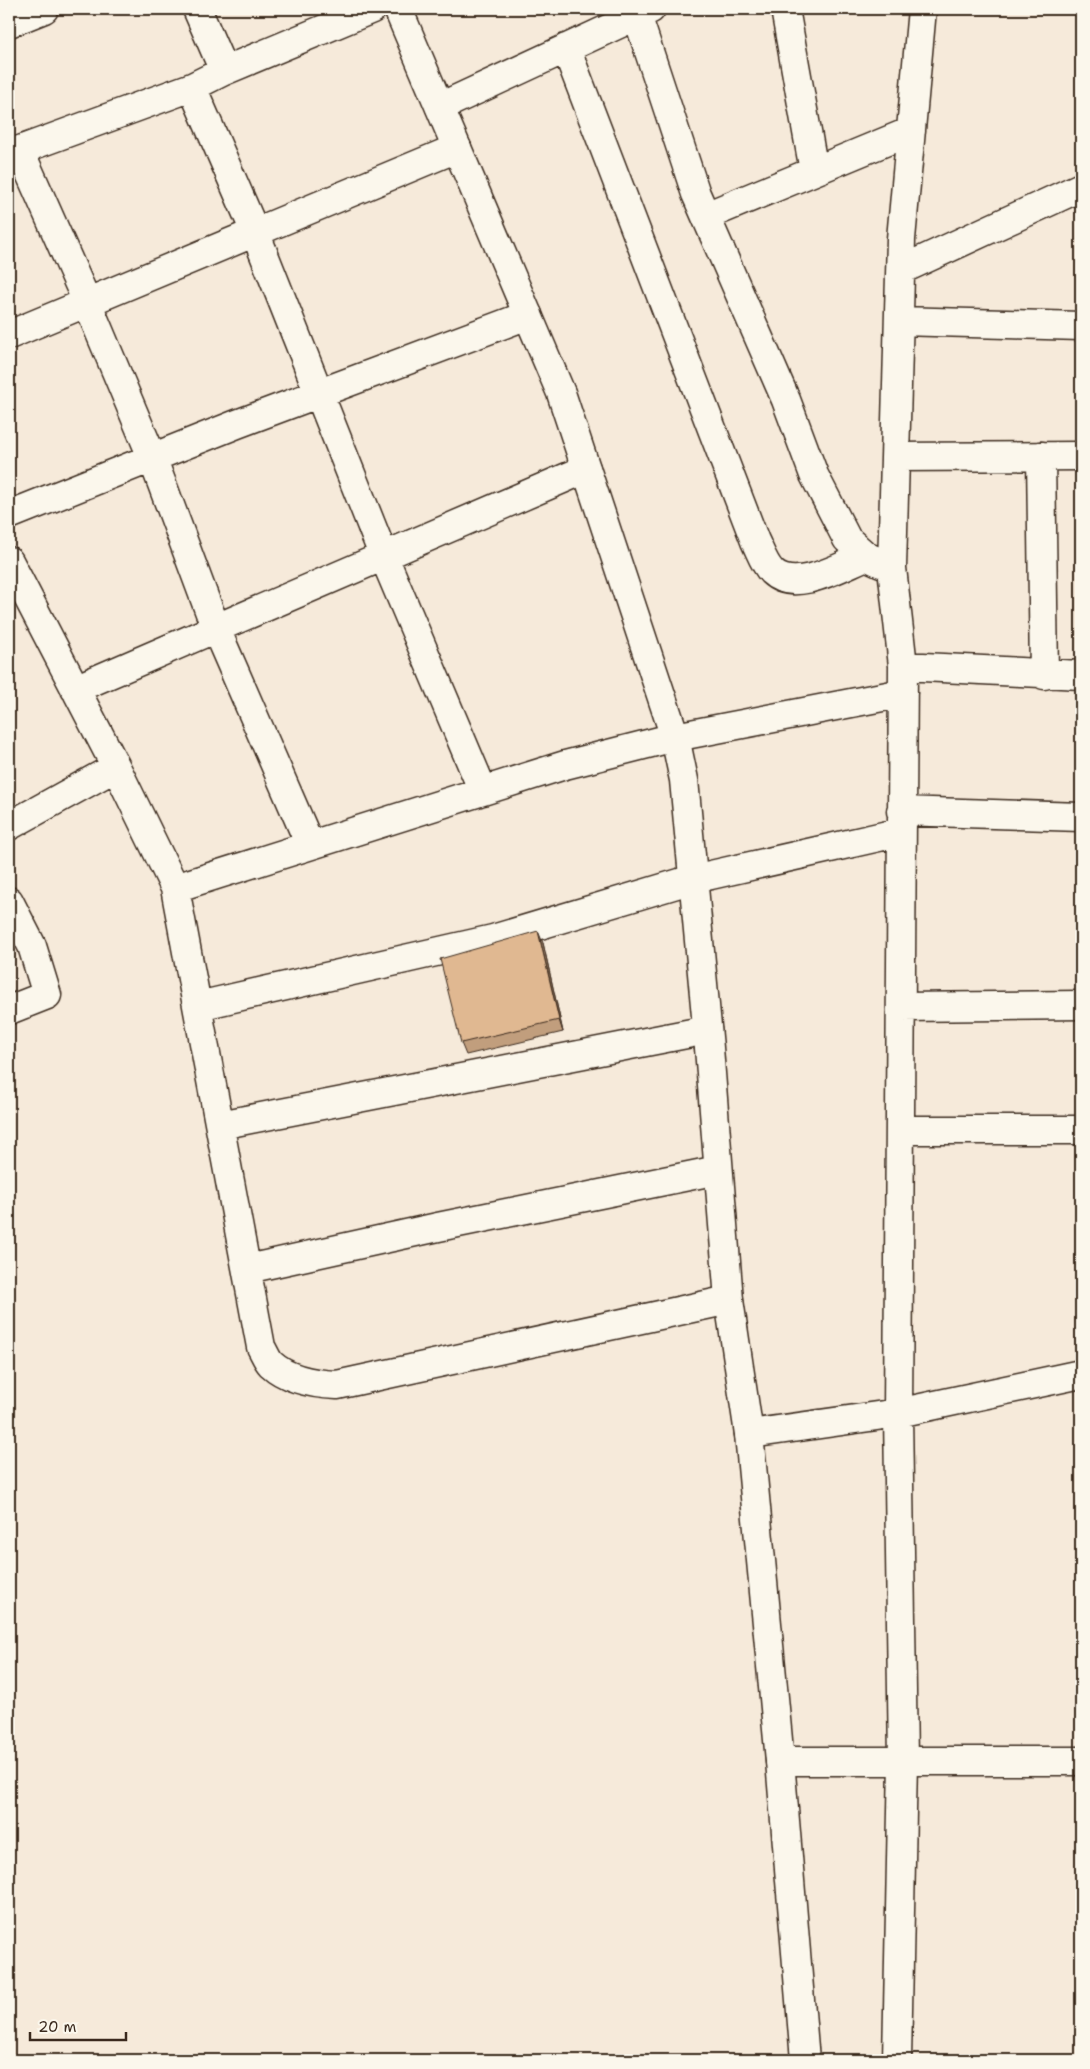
<svg xmlns="http://www.w3.org/2000/svg" width="1090" height="2069" viewBox="0 0 1090 2069" font-family="'Shantell Sans',sans-serif">
	<style>
		.lines { fill: none; stroke-linecap: round; stroke-linejoin: round }
		.street-casing { stroke: #3b2a1e; stroke-width: 31 }
		.secondary-casing { stroke: #3b2a1e; stroke-width: 31 }
		.street { stroke: #fbf7ec; stroke-width: 28 }
		.secondary { stroke: #fbf7ec; stroke-width: 28 }
		.wall { fill: #c19e7d; stroke: #3b2a1e }
		.shaded-wall { fill: #9d8166; stroke: #3b2a1e }
		.building { fill: #e0b891; stroke: #3b2a1e }
	</style>
	<rect width="100%" height="100%" fill="#f6eada"/>
	<filter id="ink" filterUnits="userSpaceOnUse"><feTurbulence type="fractalNoise" baseFrequency=".02" numOctaves="2"/><feDisplacementMap in="SourceGraphic" scale="10" xChannelSelector="R" yChannelSelector="G"/><feConvolveMatrix kernelMatrix="1 2 1 2 8 2 1 2 1" color-interpolation-filters="sRGB"/></filter>
	<g filter="url(#ink)">
		<g class="lines">
			<g class="street-casing">
				<path id="street" d="M197,9L224,71
					M635,9L696,194L786,400L814,475L847,539L866,556L881,563
					M785,9L814,171
					M9,23L44,9
					M566,48L755,541C760,551 764,564 772,572C795,594 841,566 866,556
					M192,87L255,232L384,557L483,791
					M440,107L651,9
					M20,151L87,302L152,457L216,629L310,845
					M9,154L192,87L224,71L372,9
					M706,216L911,131
					M901,270L1081,187
					M899,321L1081,326
					M9,335L457,148
					M1041,456L1044,675
					M896,457L1081,456
					M9,515L237,424L528,315
					M9,561L116,767L175,888L261,1347C264,1352 267,1360 271,1364C288,1380 315,1384 337,1385L729,1300
					M903,666L1081,675
					M75,689L586,469
					M901,811L1081,817
					M9,826L116,767
					M175,888L565,765L675,737L903,693
					M9,901L32,946L47,995L9,1010
					M198,1006L493,939L693,879L901,832
					M901,1007L1081,1005
					M220,1125L707,1030
					M900,1130H1081
					M247,1269L438,1227L718,1170
					M749,1434L898,1413L1081,1374
					M780,1761H1081
					M897,2060L903,1761L898,1413L903,666L892,568L901,239L922,9"/>
			</g>
			<g class="secondary-casing">
				<path id="secondary" d="M398,9L561,393L675,737L684,780L709,1048L729,1300L749,1434L780,1761L805,2060"/>
			</g>
			<use href="#street" class="street"/>
			<use href="#secondary" class="secondary"/>
		</g>
		<path class="wall" d="M543,943L563,1032L466,1055L461,1043Z"/>
		<path class="shaded-wall" d="M538,931L543,943L563,1032L559,1020Z"/>
		<path class="building" d="M538,931L559,1020L461,1043L440,959Z"/>
	</g>
	<rect width="1090" height="2069" fill="none" stroke="#fbf7ec" stroke-width="30"/>
	<rect x="15" y="15" width="1060" height="2039" fill="none" stroke="#3b2a1e" stroke-width="2" filter="url(#ink)"/>
	<path d="M30 2032v8h96v-8" fill="none" stroke="#3b2a1e" stroke-width="2.5"/>
	<text x="38" y="2032" font-size="15" fill="#3b2a1e" stroke="#fbf7ec" stroke-width="4" paint-order="stroke">20 m</text>
</svg>
